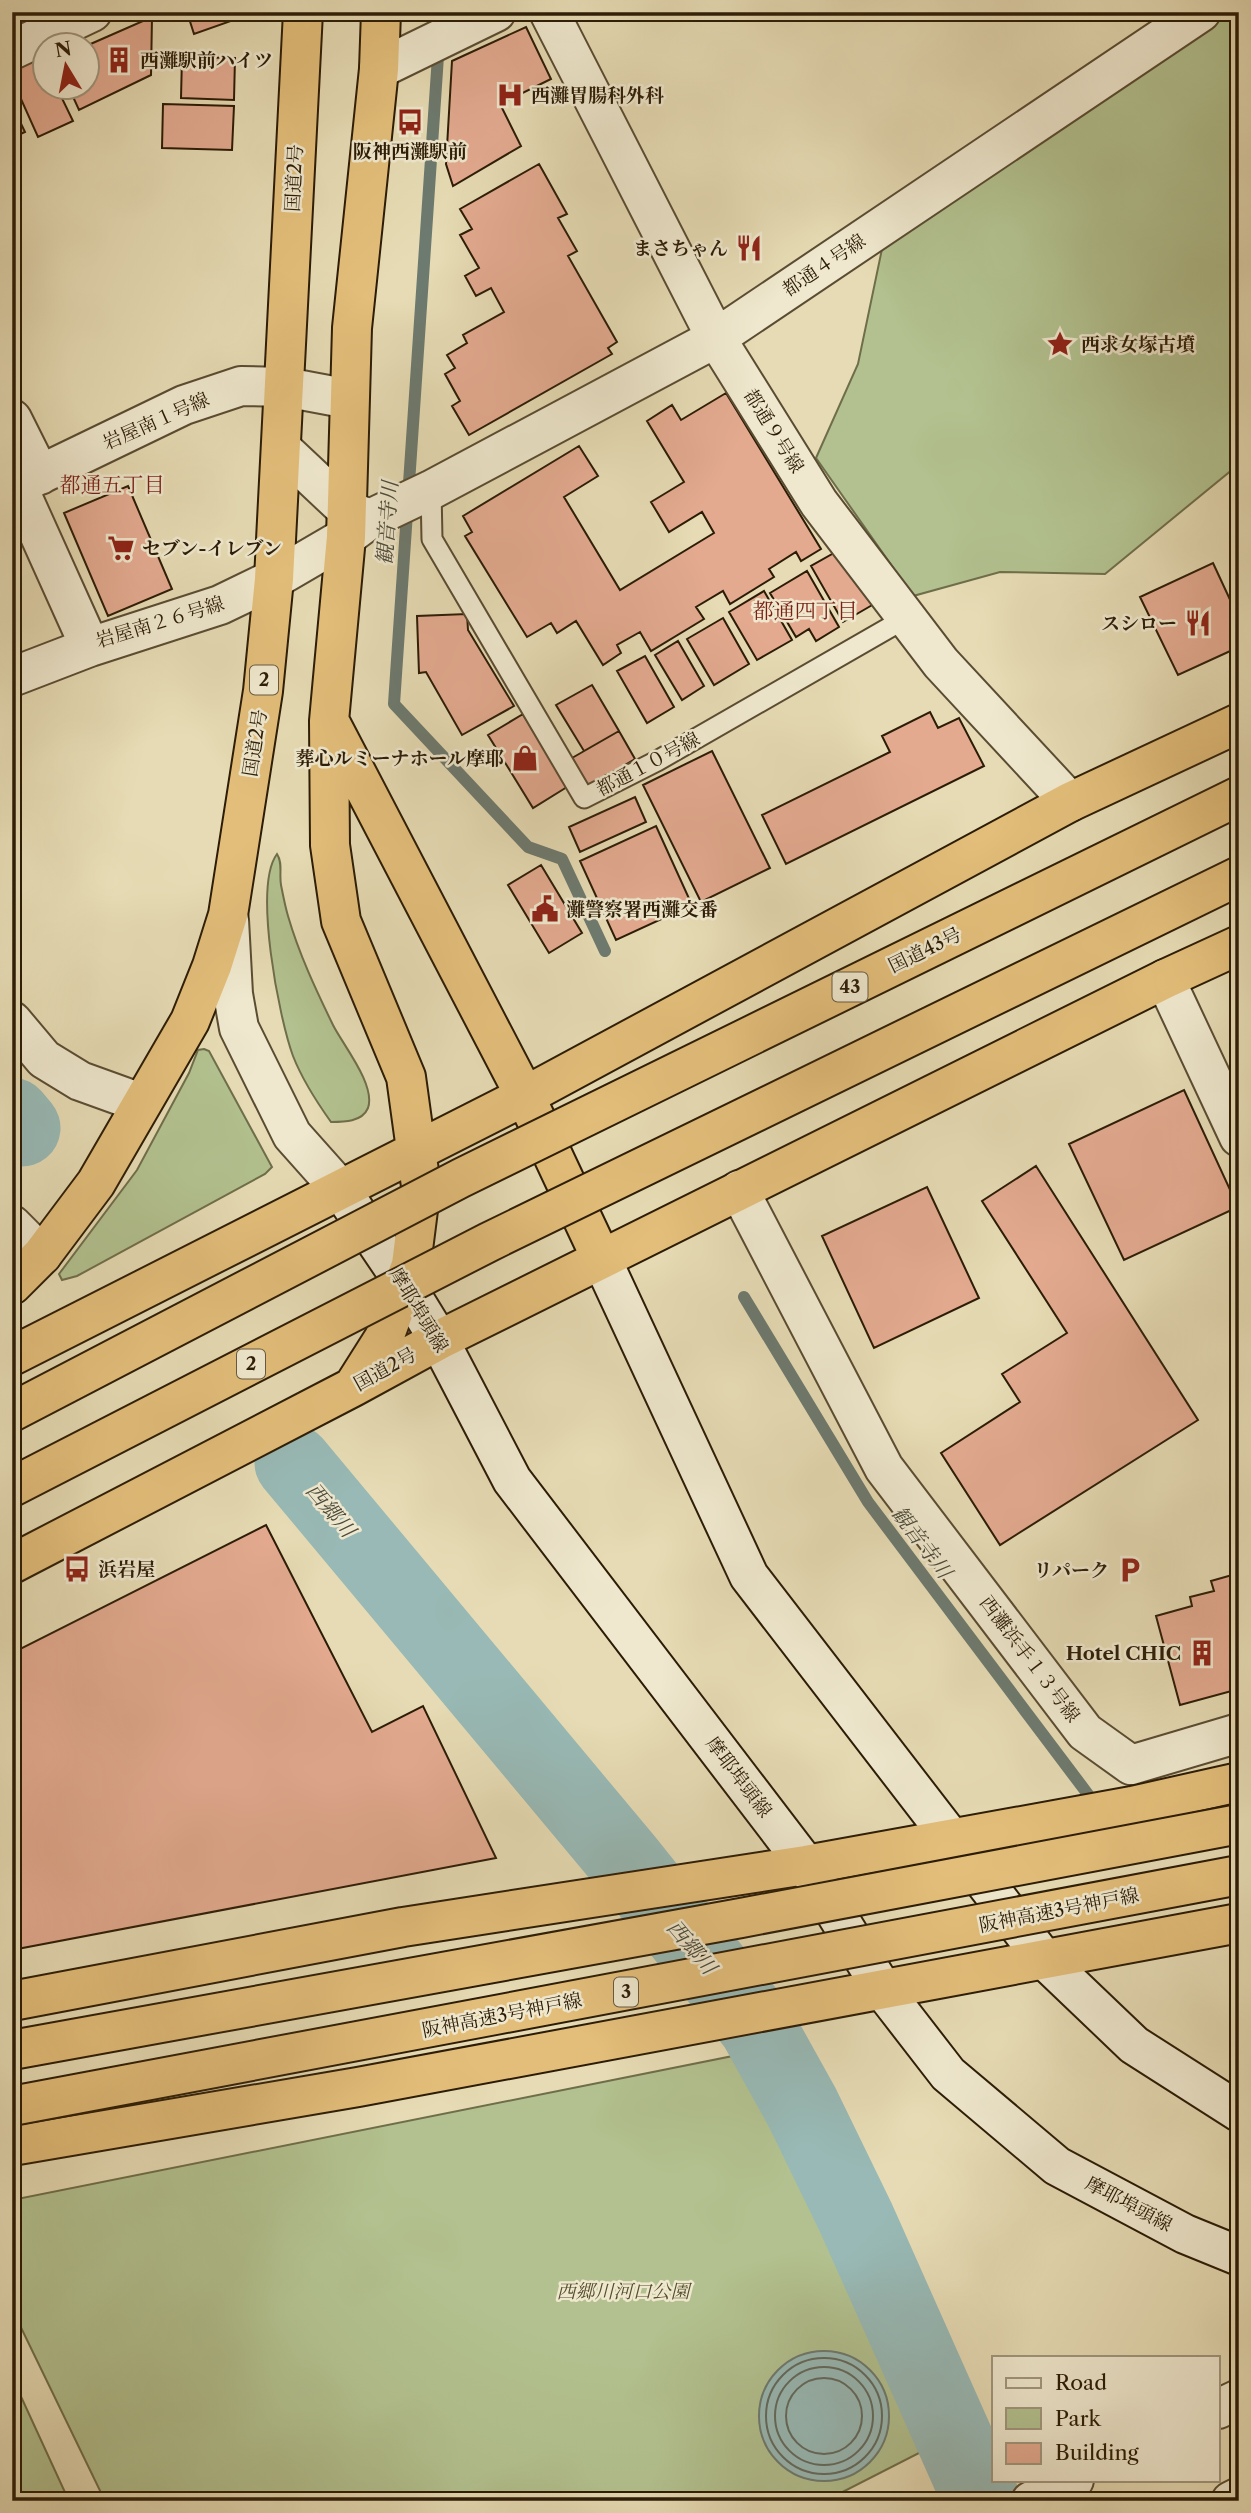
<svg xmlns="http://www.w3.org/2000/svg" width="1251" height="2513" viewBox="0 0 1251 2513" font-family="'Libre Caslon Text','Noto Serif JP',serif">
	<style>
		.green { fill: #b2c18f; stroke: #6f6e4a; stroke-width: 2 }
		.water { fill: #98b9b5; stroke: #6d7a6f; stroke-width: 2 }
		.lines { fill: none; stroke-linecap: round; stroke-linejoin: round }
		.shore { stroke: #626a5e; stroke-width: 2 }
		.stream { stroke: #6d7a6f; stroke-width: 12 }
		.river { stroke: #98b9b5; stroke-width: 77 }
		.building { fill: #e3aa90; stroke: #2c1c06; stroke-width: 2 }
		.service-casing { stroke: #5a4c32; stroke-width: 23 }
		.minor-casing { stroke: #5a4c32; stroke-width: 42 }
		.tertiary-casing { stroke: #5a4c32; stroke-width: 42 }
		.secondary-casing { stroke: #2c1c06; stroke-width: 42 }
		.trunk-casing { stroke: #2c1c06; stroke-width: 42 }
		.motorway-casing { stroke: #2c1c06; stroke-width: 42 }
		.service { stroke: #efe8ce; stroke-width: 19 }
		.minor { stroke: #efe8ce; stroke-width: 38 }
		.tertiary { stroke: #efe8ce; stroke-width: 38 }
		.secondary { stroke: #efe8ce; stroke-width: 38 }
		.trunk { stroke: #e3be7a; stroke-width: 38 }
		.motorway { stroke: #e3be7a; stroke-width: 38 }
		.trunk-bridge-casing { stroke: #2c1c06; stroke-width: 42; stroke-linecap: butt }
		.motorway-bridge-casing { stroke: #2c1c06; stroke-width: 42; stroke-linecap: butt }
		.trunk-bridge { stroke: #e3be7a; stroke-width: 38 }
		.motorway-bridge { stroke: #e3be7a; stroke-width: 38 }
		.labels { text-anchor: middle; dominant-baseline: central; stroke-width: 5; stroke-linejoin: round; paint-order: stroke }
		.shield { fill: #efe8ce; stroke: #665942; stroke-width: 2 }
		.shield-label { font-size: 18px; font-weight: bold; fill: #2c1c06 }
		.poi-label { font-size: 19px; font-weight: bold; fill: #2c1c06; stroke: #efe8ce; text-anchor: start }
		.street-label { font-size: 19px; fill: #2c1c06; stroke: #efe8ce }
		.park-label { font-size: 19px; font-style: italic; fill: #544e2f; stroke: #efe8ce }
		.neighbourhood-label { font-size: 21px; fill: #7a1f14; stroke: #efe8ce }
		.water-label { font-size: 21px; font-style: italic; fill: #4c4b3b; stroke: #efe8ce }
	</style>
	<rect width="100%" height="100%" fill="#e6dbb4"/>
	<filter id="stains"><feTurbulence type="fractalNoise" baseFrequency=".00286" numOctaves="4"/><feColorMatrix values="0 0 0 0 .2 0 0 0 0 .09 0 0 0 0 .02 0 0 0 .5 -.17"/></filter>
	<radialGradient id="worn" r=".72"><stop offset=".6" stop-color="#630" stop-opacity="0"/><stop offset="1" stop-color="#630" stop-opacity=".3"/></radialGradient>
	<path class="green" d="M1231,12H1239V459L1233,469L1105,574L1000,572L913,596L816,458L858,364L882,249Z
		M277,854C283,863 279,874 281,885C283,895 285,906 288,916C299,954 316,990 333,1025C343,1045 376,1085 368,1108C362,1122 344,1122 331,1122C316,1101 302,1079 293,1056C279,1018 253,886 277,854Z
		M204,1049L209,1051L272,1167L265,1174L77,1276L62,1280L59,1274L137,1170L189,1073L198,1050Z
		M748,2053L921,2452L825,2501H105L12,2309V2200Z
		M12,2377L69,2501H12Z"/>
	<path class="water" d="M759 2416a65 65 0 1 1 130 0a65 65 0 1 1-130 0Z"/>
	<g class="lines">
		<path class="shore" d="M766 2416a58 58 0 1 1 116 0a58 58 0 1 1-116 0Z
			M775 2416a49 49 0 1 1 98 0a49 49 0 1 1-98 0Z
			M786 2416a38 38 0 1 1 76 0a38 38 0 1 1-76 0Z"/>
		<path class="stream" d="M441,12L394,704L528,847L562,859L605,951
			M744,1297L868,1502L1090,1797"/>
		<path class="river" d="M12,1116L22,1128
			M293,1463L626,1862L757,2026L802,2107L856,2218L982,2501"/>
	</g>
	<path class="building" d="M187,12H228L231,21L194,34Z
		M152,17L151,75L79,110L69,88H88L86,46Z
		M526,27L551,79L500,104L521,146L453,186L446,164L452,61Z
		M42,55L46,61V88H57L73,121L38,137L12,79V68Z
		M182,57L235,58L234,100L181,98Z
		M163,104L234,106L232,150L162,148Z
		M12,105L25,132L12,138Z
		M539,164L567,214L558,218L577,251L568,256L617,342L608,348L612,354L469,435L452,406L460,401L445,374L455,368L447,355L467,343L463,335L504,312L491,288L476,296L465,276L479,268L460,235L472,229L460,209Z
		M726,393L821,549L801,561L796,552L769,569L774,577L730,604L723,591L696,607L704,619L651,651L640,632L617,645L621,653L603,665L576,621L557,633L551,623L527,637L465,536L472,532L463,516L579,446L598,476L564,497L620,590L714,533L702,512L669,532L651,502L684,482L647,421L672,405L681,420Z
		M128,486L172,589L108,616L64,513Z
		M841,549L874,604L843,622L811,566Z
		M1213,563L1239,619V647L1178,675L1140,597Z
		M807,571L839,627L816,641L809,629L796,637L770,593Z
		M764,591L792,640L757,660L729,612Z
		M467,614L468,630L514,706L462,735L426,672L419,673L417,616Z
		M723,618L749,664L714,685L687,639Z
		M678,641L704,686L682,700L655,655Z
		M645,656L674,707L647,723L617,671Z
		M592,685L619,731L584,751L556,705Z
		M930,712L938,728L959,718L984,766L786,864L762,815L890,752L882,736Z
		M523,714L567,787L533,808L488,735Z
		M619,731L635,759L589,787L572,758Z
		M712,751L770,868L701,902L643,785Z
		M635,797L646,822L580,852L569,827Z
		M656,826L692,905L616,940L580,861Z
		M541,865L582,933L549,953L508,885Z
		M1184,1090L1238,1207L1124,1260L1069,1144Z
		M1036,1166L1198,1420L1000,1545L941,1453L1020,1402L1002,1374L1067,1333L982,1201Z
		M927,1187L979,1298L874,1348L822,1236Z
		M266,1525L372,1732L423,1706L496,1858L12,1950V1653Z
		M1239,1573V1689L1180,1705L1156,1616L1192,1606L1190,1597L1214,1591L1211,1581Z"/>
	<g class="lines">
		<g class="service-casing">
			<path id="service" d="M431,490L432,539L584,798L657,761L906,618"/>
		</g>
		<g class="minor-casing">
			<path id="minor" d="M549,12L716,338L819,503L941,663L1070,802
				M12,50L92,12
				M379,69L496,12
				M12,419L40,475
				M281,448L347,510L370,519
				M17,485L90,647L220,605L274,579L346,537L370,519L431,490L716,338L1201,12
				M12,488L184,405L241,386L285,387L349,399
				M12,677L90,647
				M1165,979L1239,1137
				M12,1021L44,1059L80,1081L141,1103
				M739,1190L884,1468L1085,1732L1131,1765L1239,1733
				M12,1225L42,1255"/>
		</g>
		<g class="tertiary-casing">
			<path id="tertiary" d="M229,920L233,994L239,1028L292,1135L341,1190
				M1218,2409L1239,2399
				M1031,2501L1074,2480
				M1231,2501L1239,2497"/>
		</g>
		<g class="secondary-casing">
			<path id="secondary" d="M341,1190L404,1283L439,1340L512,1480L806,1865L883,1990L948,2074L1057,2166L1185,2234L1239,2256
				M601,1258L749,1576L1044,1959L1134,2045L1239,2112"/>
		</g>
		<g class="trunk-casing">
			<path id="trunk" d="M332,726L525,1096L601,1258
				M12,1285L42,1255L96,1183L190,1021L212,966L228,915L263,691L274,579L303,12
				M12,1356L525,1096L1070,802L1239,723
				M353,1387L384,1338L411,1265L421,1186L406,1077L341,921L330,845L329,721L346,537L352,328L379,69L381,12
				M12,1564L353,1387L439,1340L1165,979L1239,945"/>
		</g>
		<g class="motorway-casing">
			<path id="motorway" d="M12,2001L403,1927L806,1865L1132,1806L1239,1782
				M12,2146L358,2087L1239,1923"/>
		</g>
		<use href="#service" class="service"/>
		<use href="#minor" class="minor"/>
		<use href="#tertiary" class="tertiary"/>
		<use href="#secondary" class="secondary"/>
		<use href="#trunk" class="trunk"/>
		<use href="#motorway" class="motorway"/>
		<g class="trunk-bridge-casing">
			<path id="trunk-bridge" d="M12,1412L461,1178L1239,796
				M12,1487L489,1242L1239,876"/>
		</g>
		<g class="motorway-bridge-casing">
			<path id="motorway-bridge" d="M12,2050L741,1918L1239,1824
				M12,2106L1239,1875"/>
		</g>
		<use href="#trunk-bridge" class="trunk-bridge"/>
		<use href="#motorway-bridge" class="motorway-bridge"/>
	</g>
	<defs>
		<g id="building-bare" transform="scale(2.1)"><path d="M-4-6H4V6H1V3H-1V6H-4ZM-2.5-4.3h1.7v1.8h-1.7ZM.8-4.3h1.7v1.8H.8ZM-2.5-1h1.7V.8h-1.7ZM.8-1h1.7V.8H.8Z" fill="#8f2418" stroke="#efe8ce" stroke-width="2.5" paint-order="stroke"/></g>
		<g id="hospital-bare" transform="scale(2.1)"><path d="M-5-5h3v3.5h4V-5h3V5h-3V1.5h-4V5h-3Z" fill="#8f2418" stroke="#efe8ce" stroke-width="2.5" paint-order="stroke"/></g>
		<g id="bus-bare" transform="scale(2.1)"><path d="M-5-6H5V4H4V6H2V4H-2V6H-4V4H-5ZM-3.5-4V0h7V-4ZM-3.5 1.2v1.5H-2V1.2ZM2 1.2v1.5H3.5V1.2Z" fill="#8f2418" stroke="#efe8ce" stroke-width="2.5" paint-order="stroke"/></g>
		<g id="restaurant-bare" transform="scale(2.1)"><path d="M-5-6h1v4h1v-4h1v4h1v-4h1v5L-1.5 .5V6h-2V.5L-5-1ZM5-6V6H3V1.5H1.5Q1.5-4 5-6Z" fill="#8f2418" stroke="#efe8ce" stroke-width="2.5" paint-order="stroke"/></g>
		<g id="sight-bare" transform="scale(2.1)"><path d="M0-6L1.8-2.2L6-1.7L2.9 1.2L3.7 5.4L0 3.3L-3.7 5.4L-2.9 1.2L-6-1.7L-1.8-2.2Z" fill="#8f2418" stroke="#efe8ce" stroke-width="2.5" paint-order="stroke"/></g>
		<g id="supermarket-bare" transform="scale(2.1)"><path d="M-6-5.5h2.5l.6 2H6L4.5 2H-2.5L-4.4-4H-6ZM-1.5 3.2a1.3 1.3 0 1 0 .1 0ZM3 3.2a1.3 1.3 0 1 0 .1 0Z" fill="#8f2418" stroke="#efe8ce" stroke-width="2.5" paint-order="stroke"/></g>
		<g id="shop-bare" transform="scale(2.1)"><path d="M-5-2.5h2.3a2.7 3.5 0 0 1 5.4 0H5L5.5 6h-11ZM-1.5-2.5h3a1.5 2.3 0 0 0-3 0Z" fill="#8f2418" stroke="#efe8ce" stroke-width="2.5" paint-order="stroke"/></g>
		<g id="civic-bare" transform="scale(2.1)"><path d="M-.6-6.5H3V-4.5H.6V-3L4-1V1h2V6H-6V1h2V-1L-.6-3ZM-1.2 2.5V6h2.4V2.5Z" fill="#8f2418" stroke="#efe8ce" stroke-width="2.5" paint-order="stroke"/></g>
		<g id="parking-bare" transform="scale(2.1)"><path d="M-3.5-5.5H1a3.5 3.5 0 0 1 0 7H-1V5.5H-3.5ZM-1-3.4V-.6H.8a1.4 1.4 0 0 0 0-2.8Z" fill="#8f2418" stroke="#efe8ce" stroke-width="2.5" paint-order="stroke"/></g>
	</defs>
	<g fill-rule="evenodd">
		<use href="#building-bare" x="119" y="60"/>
		<use href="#hospital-bare" x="510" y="95"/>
		<use href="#bus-bare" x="410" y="122"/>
		<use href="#restaurant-bare" x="749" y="248"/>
		<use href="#sight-bare" x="1060" y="344"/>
		<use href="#supermarket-bare" x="121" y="548"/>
		<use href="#restaurant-bare" x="1198" y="623"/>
		<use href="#shop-bare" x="525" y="758"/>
		<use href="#civic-bare" x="545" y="909"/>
		<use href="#bus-bare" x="77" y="1569"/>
		<use href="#parking-bare" x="1130" y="1570"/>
		<use href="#building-bare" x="1202" y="1653"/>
	</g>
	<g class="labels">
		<g class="shield">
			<rect x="250" y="665.5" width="28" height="29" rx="5"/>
			<rect x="832.5" y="972.5" width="35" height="29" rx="5"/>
			<rect x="237" y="1349.5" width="28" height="29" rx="5"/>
			<rect x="614" y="1977.5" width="24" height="29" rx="5"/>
		</g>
		<g class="shield-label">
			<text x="264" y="680">2</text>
			<text x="850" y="987">43</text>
			<text x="251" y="1364">2</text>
			<text x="626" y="1992">3</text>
		</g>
		<g class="poi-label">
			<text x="140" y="60">西灘駅前ハイツ</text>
			<text x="531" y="95">西灘胃腸科外科</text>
			<text x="410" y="151" text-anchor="middle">阪神西灘駅前</text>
			<text x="728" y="248" text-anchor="end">まさちゃん</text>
			<text x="1081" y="344">西求女塚古墳</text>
			<text x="142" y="548">セブン-イレブン</text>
			<text x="1177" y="623" text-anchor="end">スシロー</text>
			<text x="504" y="758" text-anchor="end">葬心ルミーナホール摩耶</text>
			<text x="566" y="909">灘警察署西灘交番</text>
			<text x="98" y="1569">浜岩屋</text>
			<text x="1109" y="1570" text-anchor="end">リパーク</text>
			<text x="1181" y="1653" text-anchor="end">Hotel CHIC</text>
		</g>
		<g class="street-label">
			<text transform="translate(294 178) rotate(-87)">国道2号</text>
			<text transform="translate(824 265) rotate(-34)">都通４号線</text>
			<text transform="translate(156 421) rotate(-24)">岩屋南１号線</text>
			<text transform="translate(774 431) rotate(58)">都通９号線</text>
			<text transform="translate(160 622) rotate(-17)">岩屋南２６号線</text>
			<text transform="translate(255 743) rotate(-81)">国道2号</text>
			<text transform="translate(648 764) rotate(-28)">都通１０号線</text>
			<text transform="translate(925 950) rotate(-26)">国道43号</text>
			<text transform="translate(419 1310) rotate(59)">摩耶埠頭線</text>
			<text transform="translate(385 1369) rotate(-29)">国道2号</text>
			<text transform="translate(1030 1659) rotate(53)">西灘浜手１３号線</text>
			<text transform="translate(739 1777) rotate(53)">摩耶埠頭線</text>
			<text transform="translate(1059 1910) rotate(-11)">阪神高速3号神戸線</text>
			<text transform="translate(502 2015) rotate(-11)">阪神高速3号神戸線</text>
			<text transform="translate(1129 2204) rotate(28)">摩耶埠頭線</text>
		</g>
		<g class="park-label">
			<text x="623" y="2291">西郷川河口公園</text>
		</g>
		<g class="neighbourhood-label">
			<text x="112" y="484">都通五丁目</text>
			<text x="805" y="610">都通四丁目</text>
		</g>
		<g class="water-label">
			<text transform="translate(387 523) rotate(-86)">観音寺川</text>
			<text transform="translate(331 1510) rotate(50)">西郷川</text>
			<text transform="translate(922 1542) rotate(53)">観音寺川</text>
			<text transform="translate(692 1947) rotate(50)">西郷川</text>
		</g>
	</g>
	<rect width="1251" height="2513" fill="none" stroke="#e6dbb4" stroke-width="42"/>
	<rect x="14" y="14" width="1223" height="2485" fill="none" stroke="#2c1c06" stroke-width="3.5"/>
	<rect x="21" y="21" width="1209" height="2471" fill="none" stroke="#2c1c06" stroke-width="2"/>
	<rect x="992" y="2356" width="228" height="126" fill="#efe8ce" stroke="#a1967e" stroke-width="2"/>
	<rect x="1006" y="2378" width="35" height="10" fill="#efe8ce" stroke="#a1967e" stroke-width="2"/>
	<text x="1055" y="2390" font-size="21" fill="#2c1c06">Road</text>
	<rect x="1006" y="2408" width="35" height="21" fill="#b2c18f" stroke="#a1967e" stroke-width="2"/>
	<text x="1055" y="2426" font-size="21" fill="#2c1c06">Park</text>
	<rect x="1006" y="2443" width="35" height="21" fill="#e3aa90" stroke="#a1967e" stroke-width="2"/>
	<text x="1055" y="2460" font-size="21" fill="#2c1c06">Building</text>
	<g transform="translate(66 66) rotate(350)"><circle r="33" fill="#efe8ce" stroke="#a1967e" stroke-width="2"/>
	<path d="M0-5L12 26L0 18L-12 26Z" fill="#8f2418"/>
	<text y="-10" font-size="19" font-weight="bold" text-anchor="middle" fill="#2c1c06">N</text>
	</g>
	<rect width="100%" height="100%" filter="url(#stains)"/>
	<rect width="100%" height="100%" fill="url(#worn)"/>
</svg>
